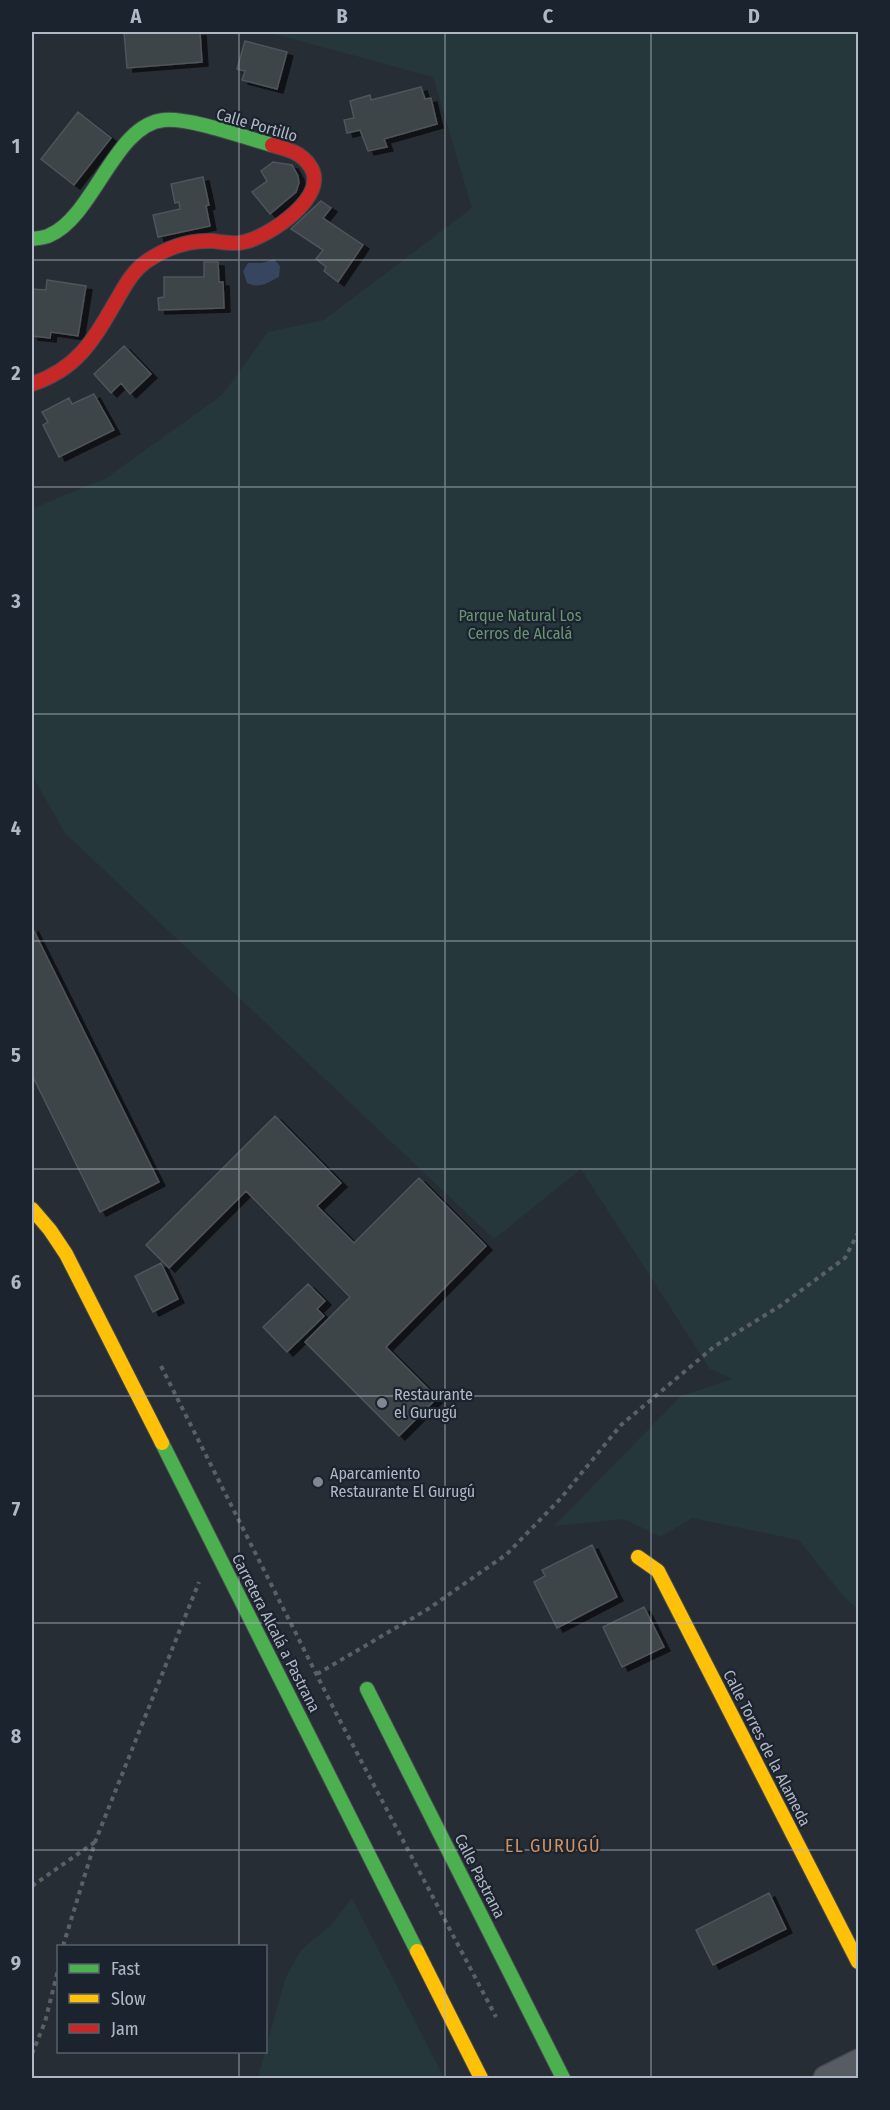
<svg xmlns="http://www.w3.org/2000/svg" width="890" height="2110" viewBox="0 0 890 2110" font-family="'Fira Sans Condensed',sans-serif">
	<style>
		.green { fill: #25373a }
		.water { fill: #36465e }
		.building { fill: #3e444a; stroke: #4f545b; stroke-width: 1.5; filter: url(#shadow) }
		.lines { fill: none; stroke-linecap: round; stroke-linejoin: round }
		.street-casing { stroke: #45494f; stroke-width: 27 }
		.fast-casing { stroke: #45494f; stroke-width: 16 }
		.slow-casing { stroke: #45494f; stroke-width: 16 }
		.jam-casing { stroke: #45494f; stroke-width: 16 }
		.path { stroke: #5b6066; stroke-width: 4; stroke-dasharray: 4.5 4.5; stroke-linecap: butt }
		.street { stroke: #575b62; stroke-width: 24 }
		.fast { stroke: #4caf50; stroke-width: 14 }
		.slow { stroke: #ffc107; stroke-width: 14 }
		.jam { stroke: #c62828; stroke-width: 14 }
		.grid { fill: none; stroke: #b1b8c5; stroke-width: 1.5; stroke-opacity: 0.55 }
		.poi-dot { fill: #818792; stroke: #1b232e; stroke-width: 2 }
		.labels { text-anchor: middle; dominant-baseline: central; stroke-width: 4.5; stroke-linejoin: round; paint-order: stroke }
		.street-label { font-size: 16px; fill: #b1b8c5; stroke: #1b232e }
		.park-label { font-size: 16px; fill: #699573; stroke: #1b232e }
		.poi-label { font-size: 16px; fill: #b1b8c5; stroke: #1b232e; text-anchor: start }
		.neighbourhood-label { font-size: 18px; letter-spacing: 1.5px; fill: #cf9261; stroke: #1b232e }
		.neatline { fill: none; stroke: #b1b8c5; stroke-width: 2 }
		.grid-label { font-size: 20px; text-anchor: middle; font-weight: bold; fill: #b1b8c5 }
	</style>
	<defs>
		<filter id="shadow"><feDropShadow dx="6" dy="4" stdDeviation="0" flood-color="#0009"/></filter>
	</defs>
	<rect width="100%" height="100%" fill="#272d34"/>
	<path class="green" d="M267,32H858V1609L844,1597L799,1540L692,1518L661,1537L624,1519L554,1526L681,1396L732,1379L710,1369L581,1169L494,1239L65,833L32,775V509L106,478L222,395L268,332L324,320L472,208L433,77Z
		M352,1898L444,2078H258L285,1979L301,1950L331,1925Z"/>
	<path class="water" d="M274,259L280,266L279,277C267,283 260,289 247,283L243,271L248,263H262Z"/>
	<path class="building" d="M124,32H200L202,62L127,68Z
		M245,41L287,52L277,89L242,80L245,71L237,69Z
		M421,87L425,99L431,98L437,124L384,139L387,147L368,151L360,130L347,133L344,120L354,118L350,101L370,95L371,100Z
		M78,112L111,138L74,185L41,159Z
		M273,162L292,165L298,176L299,183L296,192L270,214L252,192L267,181L261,171Z
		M203,177L209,205L206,206L210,226L158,237L153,215L180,209L179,202L175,203L171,184Z
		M321,201L331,208L323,218L363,245L338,282L324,271L326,267L316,259L323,250L291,229Z
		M204,262H218L219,282H223L224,308L159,310L158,298L164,297V277H204Z
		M47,280L86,286L78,336L51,332L50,338L32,336V289L46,290Z
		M124,346L151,374L130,394L121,383L111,393L94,374Z
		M94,394L114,430L59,457L43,425L48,422L42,412L69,398L72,404Z
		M32,927L159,1182L100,1212L32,1075Z
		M275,1116L341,1183L317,1206L354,1243L419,1178L486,1246L386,1347L437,1398L399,1436L305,1342L350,1297L246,1191L169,1268L146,1245Z
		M161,1263L178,1299L153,1312L135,1276Z
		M308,1284L325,1301L317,1309L324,1316L287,1352L263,1327Z
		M592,1545L617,1597L557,1628L534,1582L545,1576L542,1570Z
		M644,1607L664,1647L622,1667L603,1627Z
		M769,1893L786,1929L713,1965L696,1930Z"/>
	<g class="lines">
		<g class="street-casing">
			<path id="street" d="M826,2078L858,2062"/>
		</g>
		<g class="fast-casing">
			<path id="fast" d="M32,239C38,238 45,238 50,235C94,216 115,124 164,120C192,118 243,137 272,145
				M162,1443L417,1951
				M367,1689L563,2078"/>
		</g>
		<g class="slow-casing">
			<path id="slow" d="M32,1209L50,1230L66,1254L162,1443
				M638,1557L658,1571L858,1962
				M417,1951L481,2078"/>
		</g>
		<g class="jam-casing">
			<path id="jam" d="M32,384C80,368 95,337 119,296C127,282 134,270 147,261C166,248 189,240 212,241C222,242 233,245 244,242C268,237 331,196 310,166C301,152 287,149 272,145"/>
		</g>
		<path class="path" d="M161,1366L337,1715L496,2017
			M317,1674L428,1609L507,1554L561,1498L621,1425L715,1346L780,1306L845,1258L858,1233
			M32,1886L95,1842
			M63,1946L95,1842L199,1582
			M32,2054L45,2022L58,1970"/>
		<use href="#street" class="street"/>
		<use href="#fast" class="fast"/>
		<use href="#slow" class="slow"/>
		<use href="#jam" class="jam"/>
	</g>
	<path class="grid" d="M239,32V1946M445,32V2078M651,32V2078M32,260H858M32,487H858M32,714H858M32,941H858M32,1169H858M32,1396H858M32,1623H858M32,1850H858M239,2052V2078"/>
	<g class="poi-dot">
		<circle cx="382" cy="1403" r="6"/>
		<circle cx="318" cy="1482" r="6"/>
	</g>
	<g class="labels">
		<g class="street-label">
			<text transform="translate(257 125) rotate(16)">Calle Portillo</text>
			<text transform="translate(276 1633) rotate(63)">Carretera Alcalá a Pastrana</text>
			<text transform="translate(767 1748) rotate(63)">Calle Torres de la Alameda</text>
			<text transform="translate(480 1876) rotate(63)">Calle Pastrana</text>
		</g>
		<g class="park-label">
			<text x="520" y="615">Parque Natural Los<tspan x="520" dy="18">Cerros de Alcalá</tspan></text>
		</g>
		<g class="poi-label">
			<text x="394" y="1394">Restaurante<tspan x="394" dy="18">el Gurugú</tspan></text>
			<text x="330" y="1473">Aparcamiento<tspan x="330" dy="18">Restaurante El Gurugú</tspan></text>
		</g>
		<g class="neighbourhood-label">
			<text x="553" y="1846">EL GURUGÚ</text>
		</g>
	</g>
	<rect width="890" height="2110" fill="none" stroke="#1b232e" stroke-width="66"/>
	<rect x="57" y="1945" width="210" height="108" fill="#1b232e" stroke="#575f6a" stroke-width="1.5"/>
	<rect x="69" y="1964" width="30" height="9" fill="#4caf50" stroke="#575f6a" stroke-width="1.5"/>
	<text x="111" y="1975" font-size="18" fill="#b1b8c5">Fast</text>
	<rect x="69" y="1994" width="30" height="9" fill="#ffc107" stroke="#575f6a" stroke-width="1.5"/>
	<text x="111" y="2005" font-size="18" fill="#b1b8c5">Slow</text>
	<rect x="69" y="2024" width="30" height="9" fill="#c62828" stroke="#575f6a" stroke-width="1.5"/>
	<text x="111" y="2035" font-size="18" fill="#b1b8c5">Jam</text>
	<rect x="33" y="33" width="824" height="2044" class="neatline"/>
	<g class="grid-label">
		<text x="136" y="23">A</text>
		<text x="342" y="23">B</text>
		<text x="548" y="23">C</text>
		<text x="754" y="23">D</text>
		<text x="16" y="153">1</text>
		<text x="16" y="380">2</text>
		<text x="16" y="608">3</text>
		<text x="16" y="835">4</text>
		<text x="16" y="1062">5</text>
		<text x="16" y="1289">6</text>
		<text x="16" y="1516">7</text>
		<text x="16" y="1743">8</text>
		<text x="16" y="1970">9</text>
	</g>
</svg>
